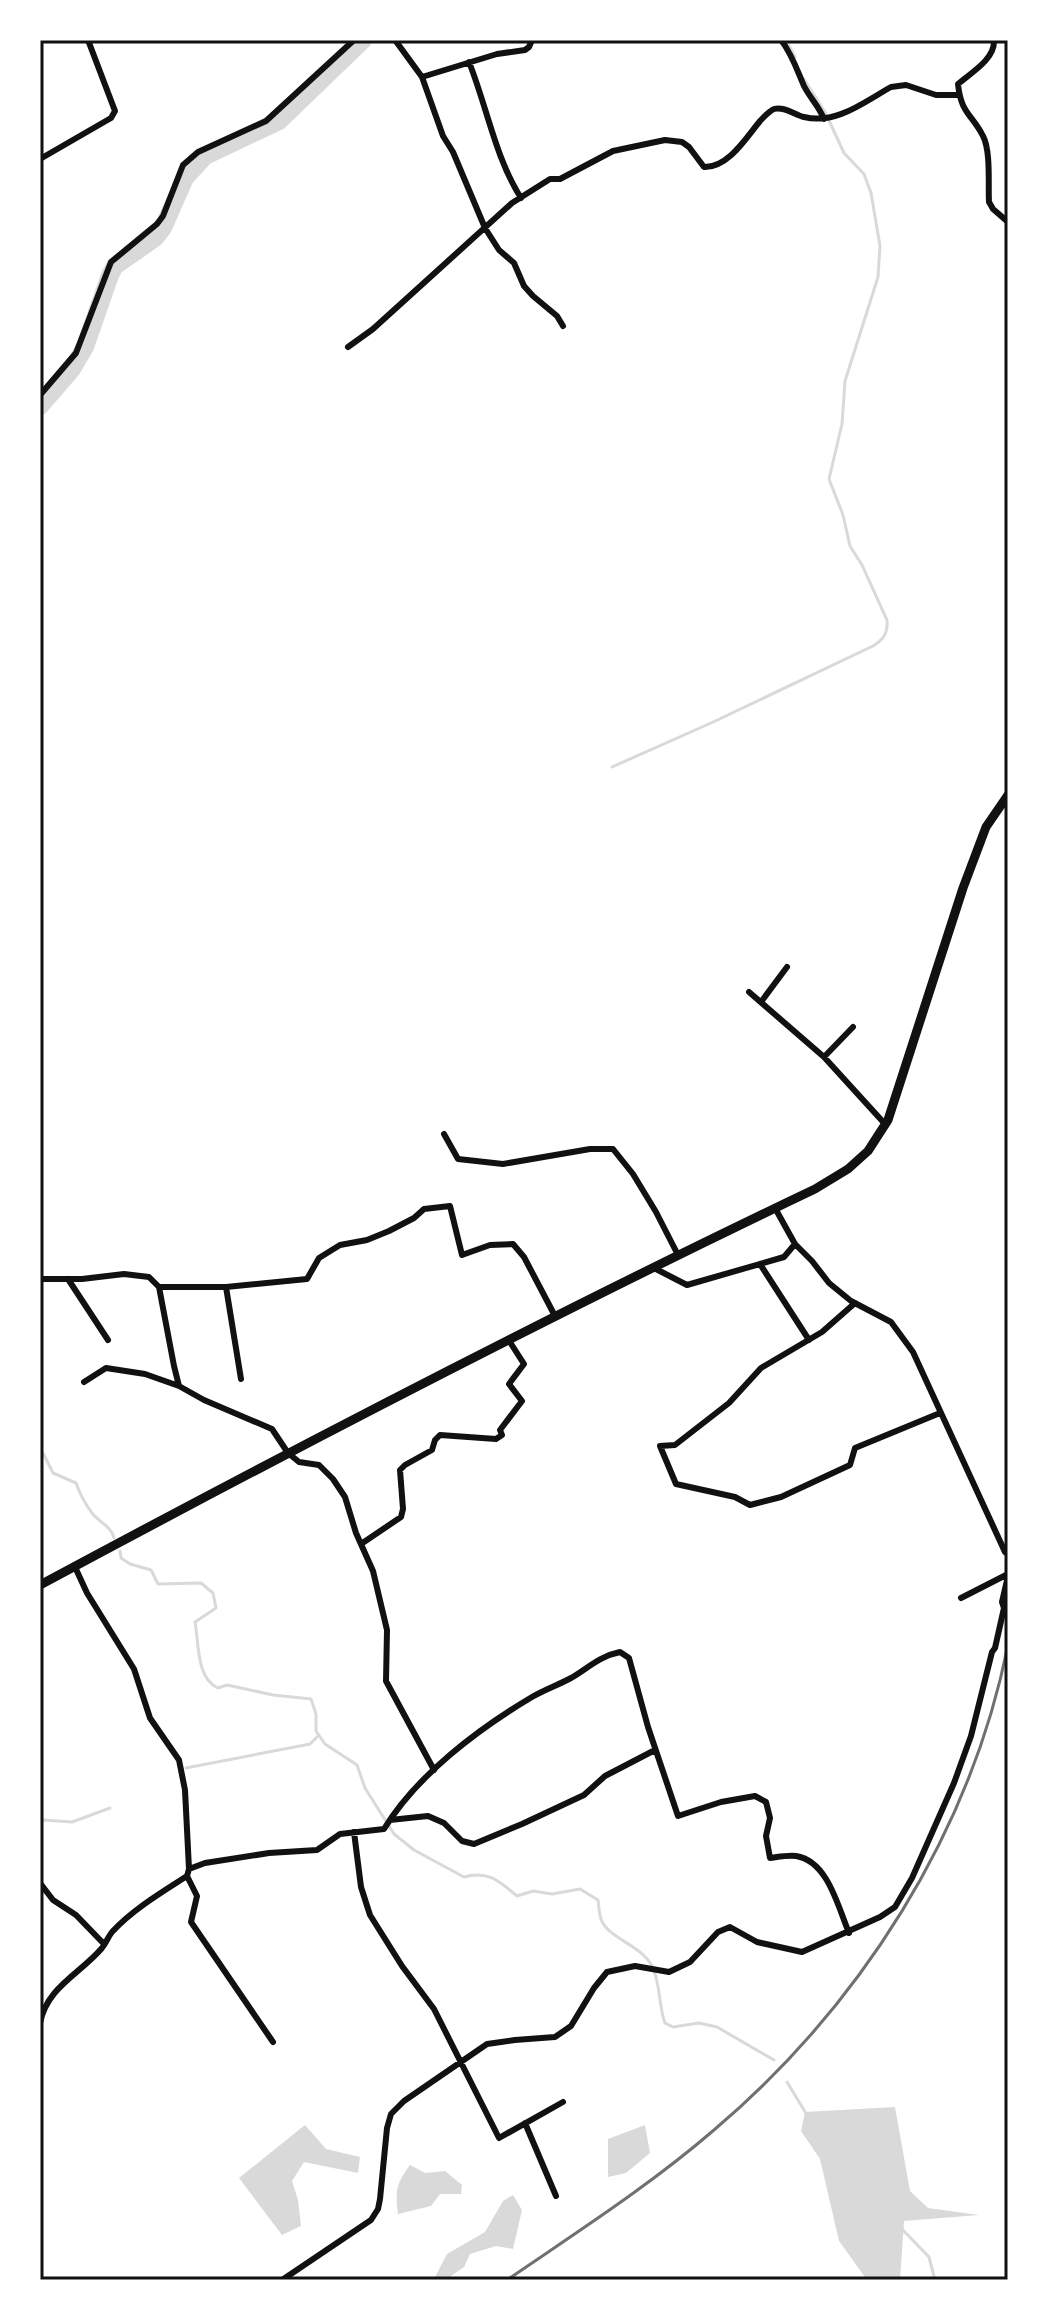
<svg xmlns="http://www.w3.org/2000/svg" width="1048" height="2320" viewBox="0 0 1048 2320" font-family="Lato,sans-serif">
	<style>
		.water { fill: #d9d9d9 }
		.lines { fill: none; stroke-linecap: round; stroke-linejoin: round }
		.stream { stroke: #d9d9d9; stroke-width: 3 }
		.river { stroke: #d9d9d9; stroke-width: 18 }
		.minor { stroke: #111; stroke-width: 6 }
		.primary { stroke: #111; stroke-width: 9 }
		.rail { stroke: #707070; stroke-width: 3 }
		.neatline { fill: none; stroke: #111; stroke-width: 3 }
	</style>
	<rect width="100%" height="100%" fill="#fff"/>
	<path class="water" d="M895,2107L910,2191L928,2208L979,2215L904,2221L900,2280H867L839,2241L820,2159L801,2131L805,2112Z
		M305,2125L326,2149L360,2157L358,2173L304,2162L292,2181L298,2200L301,2226L282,2235L239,2178Z
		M645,2125L650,2153L626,2173L608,2177V2139Z
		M410,2165L425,2173L445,2171L462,2185L461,2194H440L431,2206L398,2214C395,2192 396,2183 410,2165Z
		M513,2195L522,2210L513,2249L496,2246L470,2254L464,2267L445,2280L435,2277L447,2254L485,2232L503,2201Z"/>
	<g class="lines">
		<path class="stream" d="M786,40L795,57
			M612,767L711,723L873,646C884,639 888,633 887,620L862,565L850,546L843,515L829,479L842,424L845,381L878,277L880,246L871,193L864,174L844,153L825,112L804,79
			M40,1451L43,1453L53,1473L76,1483C80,1494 85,1504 92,1513C100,1523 111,1526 114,1538
			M120,1551L121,1558L130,1564L151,1570L158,1584L201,1583L213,1593L216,1608L195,1622C199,1643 196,1678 218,1688L227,1685L273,1695L311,1699L316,1714V1731L325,1744L357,1765L365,1788L394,1834L414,1850L464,1877C488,1870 499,1881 517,1896L533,1891L552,1894L580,1889L598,1900C599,1906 599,1914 601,1919C607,1938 640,1944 652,1966C661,1984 658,2004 665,2023L673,2027L699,2023L717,2027L774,2060
			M186,1768L310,1744L319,1735
			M40,1822L43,1820L72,1822L110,1808
			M787,2082L807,2115
			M901,2228L929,2257L935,2280"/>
		<path class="river" d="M40,406L72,369L85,347L110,275L115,266L155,238L163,228L185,178L205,156L279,121L363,40"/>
		<path class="minor" d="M395,40L422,77L443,136L453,152L485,228L499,250L514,263L524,286L533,296L557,316L563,326
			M781,40C792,54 797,70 804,86C810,98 819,106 824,119
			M994,40C995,59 972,72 958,84C961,114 972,114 983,136C991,151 988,185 989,202L993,209L1008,222
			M469,62C487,107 495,157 521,198
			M422,77L497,54L525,50L529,47L532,40
			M40,159L111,118L115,111L88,40
			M40,231V235
			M348,347L373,329L512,203L550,179H560L613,151L665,140L682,142L689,147L704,167C728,168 746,138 760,121C764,117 769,111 774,109C784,106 795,115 804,117C836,125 864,102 891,87L906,85L936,95H959
			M40,395L76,353L111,262L157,224L163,216L183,165L198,152L266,121L354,40
			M749,992L824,1057L885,1124
			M761,1002L787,967
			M824,1057L853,1027
			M444,1134L458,1159L503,1164L590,1149H613L633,1174L656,1212L678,1255
			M775,1208L795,1244L812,1261L829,1283L851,1301L891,1322L913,1352L1005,1552L1008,1554
			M760,1264L809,1340
			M654,1268L687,1285L784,1257L795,1244
			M40,1279H82L124,1274L149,1277L159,1287L174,1366L179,1386L204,1400L272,1429L288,1453L299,1462L319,1465L333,1479L345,1497L356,1533L373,1571L387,1630L386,1681L434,1770
			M68,1279L108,1340
			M159,1287H226L307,1279L319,1258L340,1245L367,1240L389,1231L414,1218L424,1209L450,1206L462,1255L490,1245L513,1244L524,1257L555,1316
			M226,1287L241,1379
			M855,1303L822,1332L761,1368L729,1403L675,1445L660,1446L676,1484L735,1497L750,1505L781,1497L850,1465L855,1448L940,1413
			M84,1382L106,1368L145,1374L179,1386
			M361,1544L401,1517L403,1509L400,1470L405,1465L432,1450L435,1440L440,1435L496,1439L502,1435L500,1430L522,1401L509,1384L524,1364L508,1339
			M961,1598L1008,1574
			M390,1820L428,1816L444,1823L462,1841L474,1844L522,1824L584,1795L605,1776L655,1750
			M354,1832L361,1887L370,1915L402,1966L434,2009L499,2138L563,2102
			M189,1869L205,1863L269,1853L317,1850L340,1834L384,1829C417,1775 478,1729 532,1697C544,1690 558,1685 571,1678C588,1668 600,1656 620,1652L629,1658L648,1727L678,1816L721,1802L755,1796L766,1802L770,1818L766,1836L770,1858C778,1857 788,1855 796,1856C828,1861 838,1907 849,1933
			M187,1876L197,1896L191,1922L273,2042
			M40,1883L53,1900L76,1915L104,1944
			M40,2023C47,1987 80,1974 102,1948C106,1943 108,1937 112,1932C132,1910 162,1892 187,1876L189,1869L185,1790L179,1760L150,1718L134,1669L87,1593L75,1567
			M525,2123L556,2196
			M282,2280L371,2220L378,2209L380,2199L387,2128L391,2114L404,2101L487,2044L515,2040L555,2037L571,2026L594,1988L607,1972L635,1966L669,1972L690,1962L718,1932L730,1927L757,1942L802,1952L880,1917L895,1907L912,1878L954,1783L971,1736L992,1652L995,1648L1004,1608L1002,1602L1008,1576"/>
		<path class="primary" d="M40,1585C295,1448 553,1314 815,1189L848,1169L868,1151L888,1120L963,888L986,827L1008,795"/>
		<path class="rail" d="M507,2280C577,2232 649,2186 714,2130C860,2006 970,1834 1008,1645"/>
	</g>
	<rect width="1048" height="2320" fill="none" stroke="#ffffff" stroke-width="84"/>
	<rect x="42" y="42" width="964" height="2236" class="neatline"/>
</svg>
